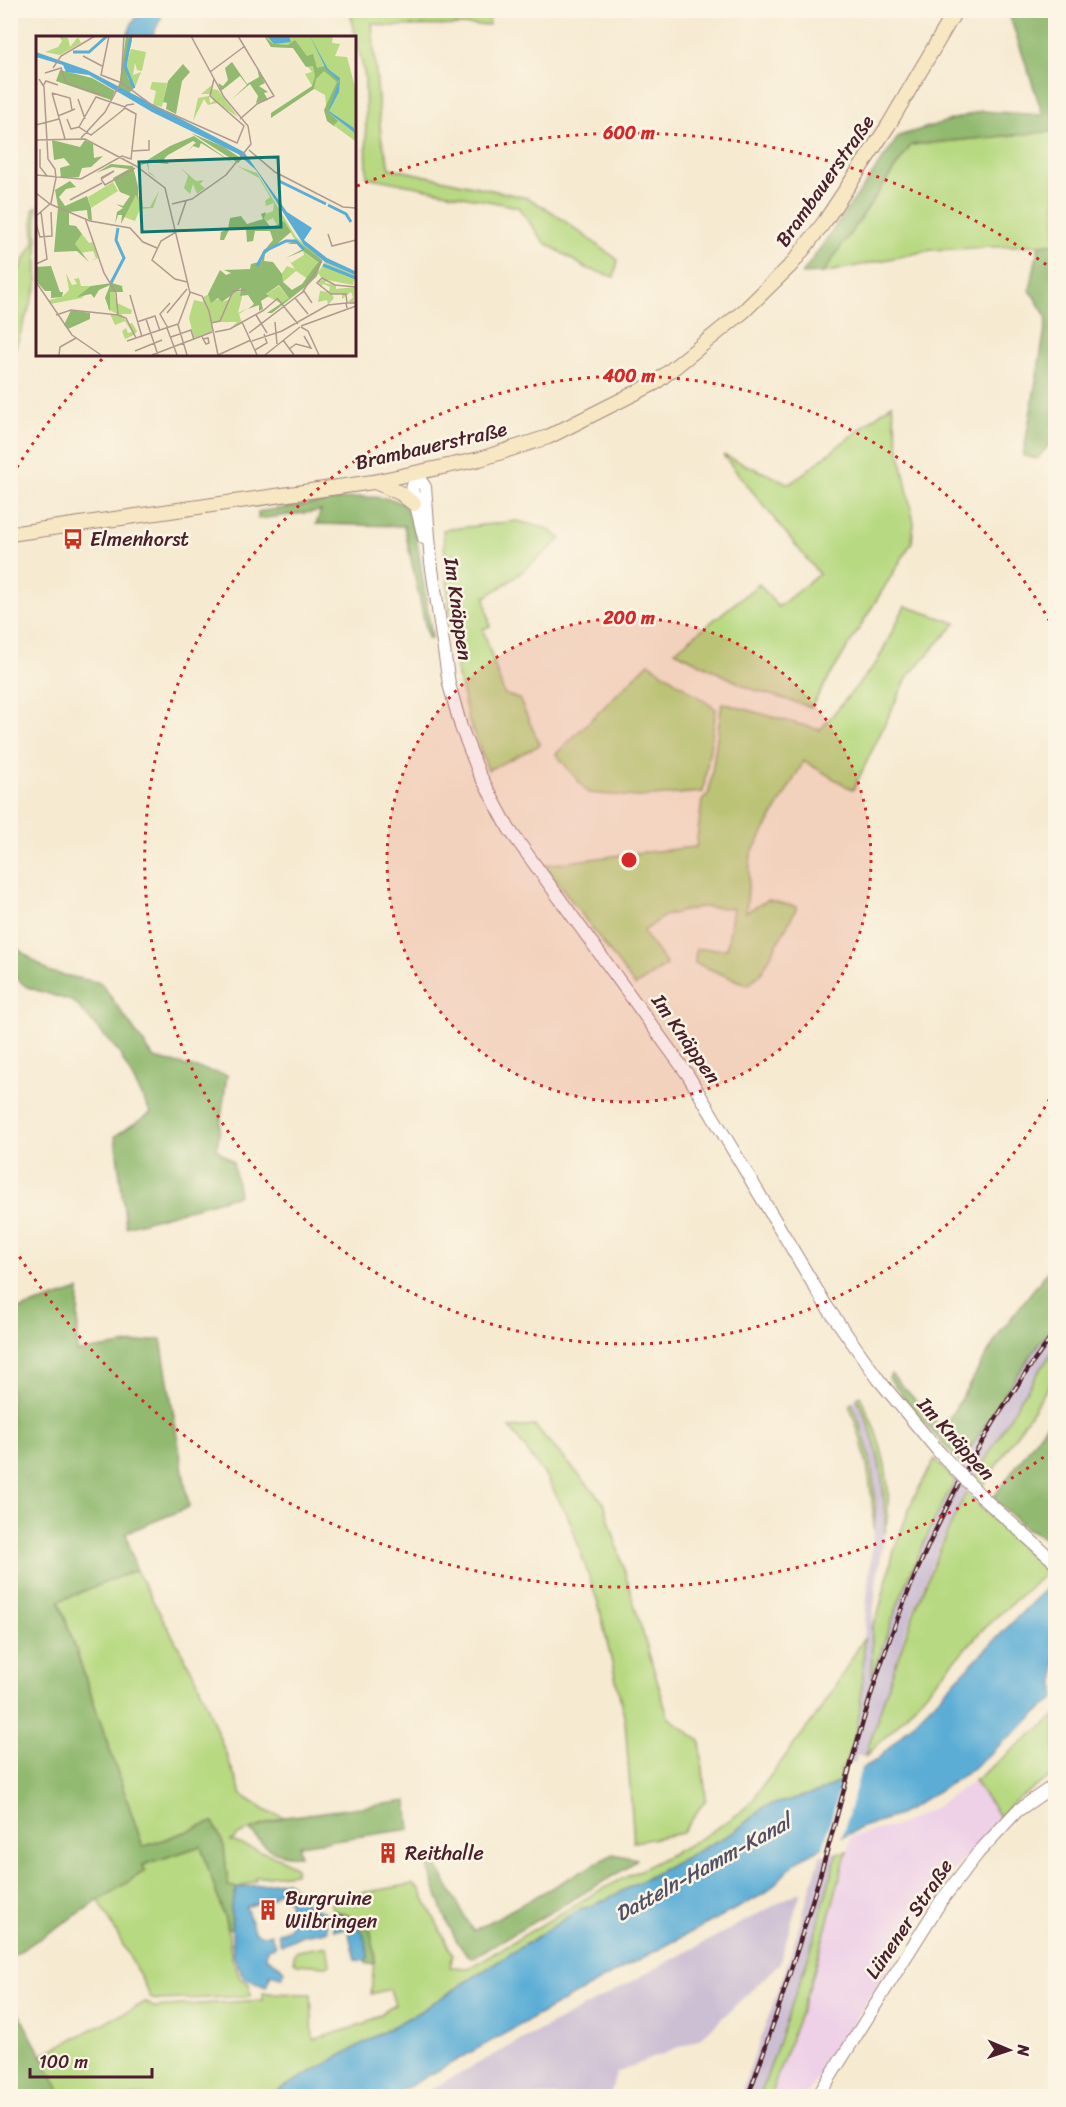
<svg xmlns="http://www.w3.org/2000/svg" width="1066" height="2107" viewBox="0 0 1066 2107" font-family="Sriracha,sans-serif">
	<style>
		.built { fill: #eed0e7 }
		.industrial { fill: #ccbed3 }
		.green { fill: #b7d981; stroke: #807c56; stroke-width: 1.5 }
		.forest { fill: #91b96f; stroke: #6e6c4d; stroke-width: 1.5 }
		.water { fill: #5cadd6; stroke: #536680; stroke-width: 1.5 }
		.pier { fill: #f6ead1 }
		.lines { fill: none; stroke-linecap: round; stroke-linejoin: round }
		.tertiary-casing { stroke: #a0847e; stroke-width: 14 }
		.secondary-casing { stroke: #a0847e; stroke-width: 16 }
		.tertiary { stroke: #fff; stroke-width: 12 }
		.secondary { stroke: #f7e8c3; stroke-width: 14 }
		.rail-casing { stroke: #4a1f2b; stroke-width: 4.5 }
		.rail { stroke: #fcf5e5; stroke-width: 2; stroke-dasharray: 7; stroke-linecap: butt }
		.tertiary-bridge-casing { stroke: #a0847e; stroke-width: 14; stroke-linecap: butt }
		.tertiary-bridge { stroke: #fff; stroke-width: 12 }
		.ring { fill: none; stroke: #d62828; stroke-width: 3; stroke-dasharray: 3 6 }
		.labels { text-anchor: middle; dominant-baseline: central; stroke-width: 5; stroke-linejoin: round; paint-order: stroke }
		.street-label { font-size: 20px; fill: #4a1f2b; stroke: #fcf5e5 }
		.poi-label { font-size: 20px; fill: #4a1f2b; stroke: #fcf5e5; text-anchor: start }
		.water-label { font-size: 21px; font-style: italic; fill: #505167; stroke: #fcf5e5 }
		.inset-river { fill: none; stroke: #5cadd6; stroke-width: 3 }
		.inset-road { fill: none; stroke: #b1998f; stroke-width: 1.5 }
		.view { fill: #0f766e; fill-opacity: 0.15; stroke: #0f766e; stroke-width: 3 }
		.inset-edge { fill: none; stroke: #4a1f2b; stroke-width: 3 }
		.centre { fill: #d62828; stroke: #fcf5e5; stroke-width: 3 }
		.ring-label { font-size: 18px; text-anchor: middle; font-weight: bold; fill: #d62828; stroke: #fcf5e5; stroke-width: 5; stroke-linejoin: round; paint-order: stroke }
	</style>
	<rect width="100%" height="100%" fill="#fcf5e5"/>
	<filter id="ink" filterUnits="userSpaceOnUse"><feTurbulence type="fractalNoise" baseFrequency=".0167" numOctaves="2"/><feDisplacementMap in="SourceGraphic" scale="12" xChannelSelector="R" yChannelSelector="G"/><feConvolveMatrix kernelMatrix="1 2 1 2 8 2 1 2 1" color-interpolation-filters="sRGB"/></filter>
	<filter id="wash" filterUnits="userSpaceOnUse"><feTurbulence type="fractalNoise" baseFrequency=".008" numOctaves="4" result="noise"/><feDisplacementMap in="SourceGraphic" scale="24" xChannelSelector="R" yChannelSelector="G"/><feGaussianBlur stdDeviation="1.35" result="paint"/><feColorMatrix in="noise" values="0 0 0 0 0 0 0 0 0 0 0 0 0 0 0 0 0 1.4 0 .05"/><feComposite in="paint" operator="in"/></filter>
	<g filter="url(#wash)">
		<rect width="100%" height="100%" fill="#f6ead1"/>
		<path class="built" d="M974,1781L1000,1817L943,1883L806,2096H770L810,1986L851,1837L901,1824L934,1808Z"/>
		<path class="industrial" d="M1055,1322V1348L1020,1400L997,1438L966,1493L939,1546L905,1632L865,1757L857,1755L855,1763L847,1760L860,1710L863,1681L865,1619L876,1502L872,1466L864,1434L852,1403L857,1398L869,1421L880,1462L885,1491V1533L877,1578L872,1627V1675L911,1570L923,1540L955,1481L961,1464L1006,1391Z
			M831,1851L837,1853L811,1949L775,2056L760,2096H740L788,1963L821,1854L829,1857Z
			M801,1891L779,1964L700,2039L616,2073L610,2096H417Z"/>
		<path class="green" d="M350,11H490L489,25L386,26L372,23L381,137L390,168L528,198L552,212L618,260L614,277L586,268L544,242L518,207L367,177L365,77Z
			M1055,131V244L931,250L823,273L911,145Z
			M37,207V285L11,360V291L14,279L34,242L33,210Z
			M892,404L899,450L914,523L912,542L811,707L751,689L675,651L759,584L778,607L819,574L723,455L790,484Z
			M517,521L548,529L561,539L513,579L485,597L490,626L483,629L504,694L519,699L540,745L488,770L469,721L454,659L443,530Z
			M905,606L956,623L908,676L853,790L804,761L751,854L746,912L768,900L797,907L762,972L748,985L695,963L696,949H727L733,908L700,907L664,916L643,932L667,965L635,986L545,865L637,853L696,847L702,801L709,793L722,703L820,730L877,662Z
			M649,663L716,709L703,792L638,797L588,793L556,754Z
			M1055,1348V1376L983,1486L975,1478L1020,1400Z
			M860,1396C882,1439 895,1486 885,1533C886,1485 879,1441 857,1398Z
			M852,1403C869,1446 878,1483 874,1530C872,1485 866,1447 849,1405Z
			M535,1426L604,1503L668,1717L700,1741L706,1799L682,1833L634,1842L625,1720L599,1606L570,1521L547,1478L510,1428Z
			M935,1459L955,1481C920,1544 895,1609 872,1677V1627L878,1614L895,1547L913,1499Z
			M966,1493L1047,1572L985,1627L895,1727L865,1757C894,1666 923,1579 966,1493Z
			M136,1570L197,1680L242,1795L268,1812L285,1817L240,1834L231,1841L280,1858L296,1868L295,1873L256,1877L255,1881L237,1888L228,1886L224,1846L213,1822L143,1847L59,1600Z
			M864,1638C863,1674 863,1741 840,1770L841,1780L822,1791L764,1807L734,1832L607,1899L586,1908H582L419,2012L268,2096H63L41,2055L146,2002L153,2007L263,2000V1993L311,1994L313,2040L365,2024L395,2005L390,1989L371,1994L375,1953L370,1929H367L347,1915L332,1910L331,1904L334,1898L413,1884L420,1890L453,1955L450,1967L469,1968C511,1943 553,1918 595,1893C627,1875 747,1822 758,1792L822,1708Z
			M1055,1716V1773L1015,1801L1000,1817L974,1781Z
			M201,1846L228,1929L231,1956L240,1978L249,1984L251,1996L161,2000L152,1999L99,1900L145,1871L143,1865Z
			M847,1851L810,1986L770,2096H760L811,1949L837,1853Z
			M327,1946L330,1964L327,1966L297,1964L294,1961V1954L297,1951Z"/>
		<path class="forest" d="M1008,11H1055V131L911,145L823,273L802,274L899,136L981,111L1043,115Z
			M1055,244V438L1037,459L1023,456L1047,318L1030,290L1039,245Z
			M359,497C385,498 404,494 414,523L432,638H428L404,526L316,524L321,511L258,519V512Z
			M11,944L50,972L101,983L154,1058L227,1075L217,1149L233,1162L239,1195L126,1227L115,1136L151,1113L118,1051L74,1002L27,987L11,974Z
			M1055,1262V1322L1006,1391L961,1464L913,1410L889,1378L891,1374L943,1429L1001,1331Z
			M79,1290L77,1352L161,1339L189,1507L126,1533L136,1570L59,1601L143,1847L213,1822L224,1846L228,1886L237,1888L231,1908L233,1929H228L201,1846L143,1865L145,1871L11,1957V1312Z
			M1055,1413V1547L1036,1533L1027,1530L993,1498Z
			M407,1801L410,1829L299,1845L300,1855C277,1857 264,1848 250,1830L285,1817Z
			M613,1854L637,1859L627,1868L472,1958C452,1947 435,1888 428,1866L432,1857L473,1931Z
			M332,1910L347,1915L367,1929L370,1928L375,1953L374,1964H367L365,1961L368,1958L367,1946Z
			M10,1997L63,2096H11Z"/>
		<path class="water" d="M143,11H164L152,37H127L133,21Z
			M1055,1579V1698L967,1773L899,1815L862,1827L798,1860L766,1893L625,1967L392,2096H268L419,2012L582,1908H586L607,1899L734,1832L764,1807L822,1791L877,1760Z
			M287,1881L311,1908L325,1912L327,1931L302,1935L281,1945L278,1933L289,1928L291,1925L289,1901L278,1891L271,1899L246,1907L254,1931L260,1935L271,1934L275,1946L267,1948L266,1957L280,1966L284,1971L283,1978L271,1974L266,1987L244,1978L233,1955L231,1908L237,1888Z
			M332,1912C358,1918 366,1932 368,1958L365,1961L355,1960L348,1929L334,1930Z"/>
		<path class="pier" d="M862,1765L841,1841L822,1851L843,1776Z"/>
	</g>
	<g filter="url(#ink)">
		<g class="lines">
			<g class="tertiary-casing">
				<path id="tertiary" d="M416,474L425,487L431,562L449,684L461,727L479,773L509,829L688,1075L827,1307L879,1380L939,1452
					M416,474L412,489L424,538
					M981,1496L1056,1563
					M818,2096L941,1901L978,1853L1017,1811L1056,1784"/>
			</g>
			<g class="secondary-casing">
				<path id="secondary" d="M375,482L400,493L414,504
					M10,534L373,482L480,459L548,437L655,383L744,311L792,264L825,221L888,126L956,10"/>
			</g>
			<use href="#tertiary" class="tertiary"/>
			<use href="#secondary" class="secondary"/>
			<g class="rail-casing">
				<path id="rail" d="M748,2096C777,2017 802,1936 826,1855C847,1781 865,1705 892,1633C932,1526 986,1423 1056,1331"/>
			</g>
			<use href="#rail" class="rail"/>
			<g class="tertiary-bridge-casing">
				<path id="tertiary-bridge" d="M939,1452L981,1496"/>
			</g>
			<use href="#tertiary-bridge" class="tertiary-bridge"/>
		</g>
	</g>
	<circle cx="629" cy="860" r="242" fill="#d62828" fill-opacity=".12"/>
	<g class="ring">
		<circle cx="629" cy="860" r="242"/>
		<path d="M1054 1091A484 484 0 1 1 1054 629"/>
		<path d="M1051 1452A727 727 0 0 1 12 1245M12 475A727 727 0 0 1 106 355M357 186A727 727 0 0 1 1051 268"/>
	</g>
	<defs>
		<g id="bus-bare" transform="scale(1.62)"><path d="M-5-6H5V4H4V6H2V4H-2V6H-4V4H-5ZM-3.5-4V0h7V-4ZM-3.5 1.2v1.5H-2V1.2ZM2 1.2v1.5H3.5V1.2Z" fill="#c8321e" stroke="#fcf5e5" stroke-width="2.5" paint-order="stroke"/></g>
		<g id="building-bare" transform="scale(1.62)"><path d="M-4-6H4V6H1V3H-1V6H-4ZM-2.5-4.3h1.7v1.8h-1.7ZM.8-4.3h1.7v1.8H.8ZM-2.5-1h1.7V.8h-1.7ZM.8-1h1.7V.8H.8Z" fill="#c8321e" stroke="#fcf5e5" stroke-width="2.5" paint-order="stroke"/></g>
	</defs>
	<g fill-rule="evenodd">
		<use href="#bus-bare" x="73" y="539"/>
		<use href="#building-bare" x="388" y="1853"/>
		<use href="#building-bare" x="268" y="1910"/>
	</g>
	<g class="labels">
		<g class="street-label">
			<text transform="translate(825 181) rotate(-55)">Brambauerstraße</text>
			<text transform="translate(431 446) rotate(-13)">Brambauerstraße</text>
			<text transform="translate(458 609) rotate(82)">Im Knäppen</text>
			<text transform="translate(686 1039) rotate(55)">Im Knäppen</text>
			<text transform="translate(956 1439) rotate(48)">Im Knäppen</text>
			<text transform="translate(909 1919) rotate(-56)">Lünener Straße</text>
		</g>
		<g class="poi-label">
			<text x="90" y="539">Elmenhorst</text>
			<text x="405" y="1853">Reithalle</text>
			<text x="285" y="1898">Burgruine<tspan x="285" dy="23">Wilbringen</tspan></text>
		</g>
		<g class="water-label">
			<text transform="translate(703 1868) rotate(-29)">Datteln-Hamm-Kanal</text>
		</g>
	</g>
	<g transform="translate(36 36)">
		<rect width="320" height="320" fill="#f6ead1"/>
		<path d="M23,0L32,2L34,11L42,1L45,7L24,19L9,16L22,11L26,5ZM229,0H297L296,7L304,8L299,20L311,21L319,51V105L292,85L289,59L278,53L269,38L276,36L257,12L235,11ZM95,13L110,16L106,35L101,34L99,27L97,39L105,36L99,51L92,44L90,30ZM116,46L131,47L126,71L119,69L165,94L117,71L95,57L117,69L120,55L114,53ZM176,49L175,53L182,54L202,81L181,67L172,69L168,63L157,85L162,62L173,60L174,67L178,65L174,58H165ZM201,130L221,137L260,201L286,224H282L275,241L272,243L260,235L247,246L244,240L251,230L259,233L251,222L255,227L268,219L267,215L281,226L259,204L248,185L241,189L237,182L231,185L228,182L227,179L237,175L238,167L230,170L229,165L234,161L223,142ZM145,132L160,145L168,144L164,148L169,152L161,158L157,148L154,158L148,152L152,140ZM77,146L82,155L55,172L52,161ZM123,155L117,172L104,173L99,185L88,181L100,159L106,164L107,171H114ZM46,198L53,207L57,206L62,222L55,225L60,222L57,215L44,217L39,208ZM289,226L319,239L317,249L291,244L289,247L300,249V253L319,251L318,267L312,266L317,261L315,256L306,263V258H296L298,262L292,269L291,264L282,266L284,255L293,256L294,251L287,248L285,251L282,245L287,244L282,237ZM30,237L36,249L41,248L38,243L43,242L45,250H55L46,262L14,268L13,264L26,261L33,254ZM243,250L253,262L246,268L229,259ZM74,255H78L81,267L96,274L95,278H85L93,288L96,287L101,295L98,299L89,303L86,295L90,292L92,297L96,296L89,285L79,289L74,278H81L72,273ZM197,255L204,256L206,261L202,277L212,272L203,278L206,287L194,293L201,286H175L177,295L158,302L153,282L158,264L167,266V261L175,257V266L185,262L186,266L194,263Z" fill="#b7d981"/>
		<path d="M90,0L96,4L90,30L92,43L99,51L93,57L83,52ZM228,0L237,8L252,9L259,4L271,20L277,18L281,32L289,30L302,42L303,51L292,76L302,85L298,89L291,79L299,91L291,85L288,74L301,46L288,35L280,43L278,53L235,82V77L276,50L279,40L277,30L270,31L257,12L235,11ZM196,26L211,48L223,41L221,31L229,47L223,50L232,56L228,57L232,64L220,67L222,60L214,48L196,63L211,49L204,40L185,55L182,47L187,50L192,44L189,32ZM147,28L154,36L146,45L140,78L130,73L131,67L127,66L132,45ZM24,34L56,42L79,55L75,64L20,45ZM155,97L188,111L206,123L202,127ZM158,100L200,129L165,107L163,112L157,110L152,115L158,108L160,107L157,105L132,119L128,123L133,128L112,126L113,136L122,143L113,137L111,127L102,130L134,110ZM16,104L44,111L49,104L57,108L58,122L67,120L55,131L46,132L43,141L25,142L24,132L34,129L28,122L18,124ZM75,128L97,130L102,151V164L100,159L85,188L86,179H82L79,188L81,176L87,172L80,168L87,170L94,160L84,156L77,142L93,133L76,131L60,137ZM34,145L40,151L30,153L23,161L29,170L51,160L55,172L56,185L52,183L51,174L33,176V189L40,190L46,198L39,208L53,226L41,215L18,216L22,171L19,154ZM230,176L228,182L235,192L248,185L255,196L229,218L228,225L237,226L246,238L247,246L256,254L266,248L282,226L267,215L250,222L267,213L263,208H252L260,204L286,224L281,240L273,248L236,277H231L253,262L243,249L230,258L233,260L225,265L227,273L223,275V269L212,273L218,268L212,259L204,260L205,252L186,266L182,262L175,267L172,258L184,234L190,239L195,237L188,234L214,233L215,228L226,225V217L237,204L234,195H219L217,205L211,206L210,192L193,194L188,204H184L185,196L192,193L194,182L205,180L211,188L227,183L225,178ZM15,230L24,256H27L26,261L15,262V255H9L0,245V231ZM76,247L86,250L87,256H74V276L69,262L74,249L63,254L58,262L55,258L41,261L55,250ZM35,274L54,277V283L32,293L28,289Z" fill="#91b96f"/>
		<path d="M231,0H253L255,6L238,8ZM274,0L292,33L304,42L303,56L293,75L318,92L319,97L292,76L303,45L290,33ZM0,16L51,34L208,116L251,176L276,192L268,204L291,222L319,235V239L289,226L268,209L220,134L202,118L116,76L53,39L30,36L27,29L0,21Z" fill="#5cadd6"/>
		<path class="inset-river" d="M95,0L89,30L98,52M37,16H53L71,0M243,145L290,168M292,169L310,178L315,186M287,229L320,242M221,230L229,215L250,205H260L268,214M75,247L88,222L80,204L82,192"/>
		<path class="inset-road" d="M73,0L65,39L86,47L116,69L201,107L208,90L174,60L178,43M202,0L238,60L221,68L204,83M47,20L66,30M17,32L25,20L59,0M174,36L209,10M9,37L25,32L30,47L68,60M7,50L10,45L22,49M16,57L29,103M16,57L34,62L36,74M42,63L49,83M89,71L60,61L43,91L55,99L82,78L88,73L89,71L91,69L98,68M22,80L39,73M31,83L35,93L43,91M0,89L23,83M45,102L69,76L85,46L88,0M0,104L49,103L100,130L129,152L154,257L142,289L151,319M4,113V131L11,140M213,114L239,136L307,171L320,172M96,115L113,114V104M0,139L45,143L86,120L95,123L100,78L89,72M65,142L78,135L65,143M65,143L69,149L99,132M0,157L14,168L54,185L94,192L107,206L121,212M34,164L66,147M136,168L156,163L190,139L215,108L212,90L188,61L155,0M0,180L15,167L20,142L19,133L12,123L8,51L3,43M49,182L68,237L80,257L82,279M0,188L4,201L16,200L15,176M142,189L150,165M140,196L125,205L116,224L139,243L151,246M292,198L296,210L320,204M0,228L11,223L5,176M0,246L36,299L65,319M320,251L299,249L286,242L281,247L295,258H310L311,267H320M154,256L166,260L173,275L182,319M266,257L286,225M94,259L106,301M241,262L262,288M259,262L272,278M228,274L242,262M131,277L151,253M20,279L35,274L82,279L90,282L100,302M220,279L231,297M110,283L122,319M101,286L119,280L124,295M206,286L221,319M239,286L241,308M175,287L184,285L197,255L210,254M265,290L320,270M265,291L272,295L283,319M131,292L141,319M132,292L124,278L134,267M179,296L194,293L228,274M213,297L268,255L276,267M166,300L167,303L170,308L173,307L172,302L167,303M135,301L155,294L158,304M247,304L258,319M91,305L142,288M216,305L246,295L292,269L310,267L311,272M253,313L260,308L275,312L268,300M219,314L231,307L228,298M99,315L126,304M23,319L24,311L40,302M116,319L176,296M182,319L215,304M229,319L264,291"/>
		<path class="view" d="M242,121L245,191L106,196L103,126Z"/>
		<rect width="320" height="320" class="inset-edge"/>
	</g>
	<circle cx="629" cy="860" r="9" class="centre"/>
	<g class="ring-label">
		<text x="629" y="139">600 m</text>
		<text x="629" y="382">400 m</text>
		<text x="629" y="624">200 m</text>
	</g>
	<rect width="1066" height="2107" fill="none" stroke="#fcf5e5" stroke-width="36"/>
	<g transform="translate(1009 2050) rotate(92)" stroke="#fcf5e5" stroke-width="4.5" paint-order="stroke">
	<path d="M0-4.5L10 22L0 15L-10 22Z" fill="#4a1f2b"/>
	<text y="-9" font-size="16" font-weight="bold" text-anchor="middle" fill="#4a1f2b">N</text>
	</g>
	<path d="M30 2068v9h122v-9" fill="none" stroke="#4a1f2b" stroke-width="3"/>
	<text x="39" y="2068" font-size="18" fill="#4a1f2b" stroke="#fcf5e5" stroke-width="4.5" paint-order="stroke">100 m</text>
</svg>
